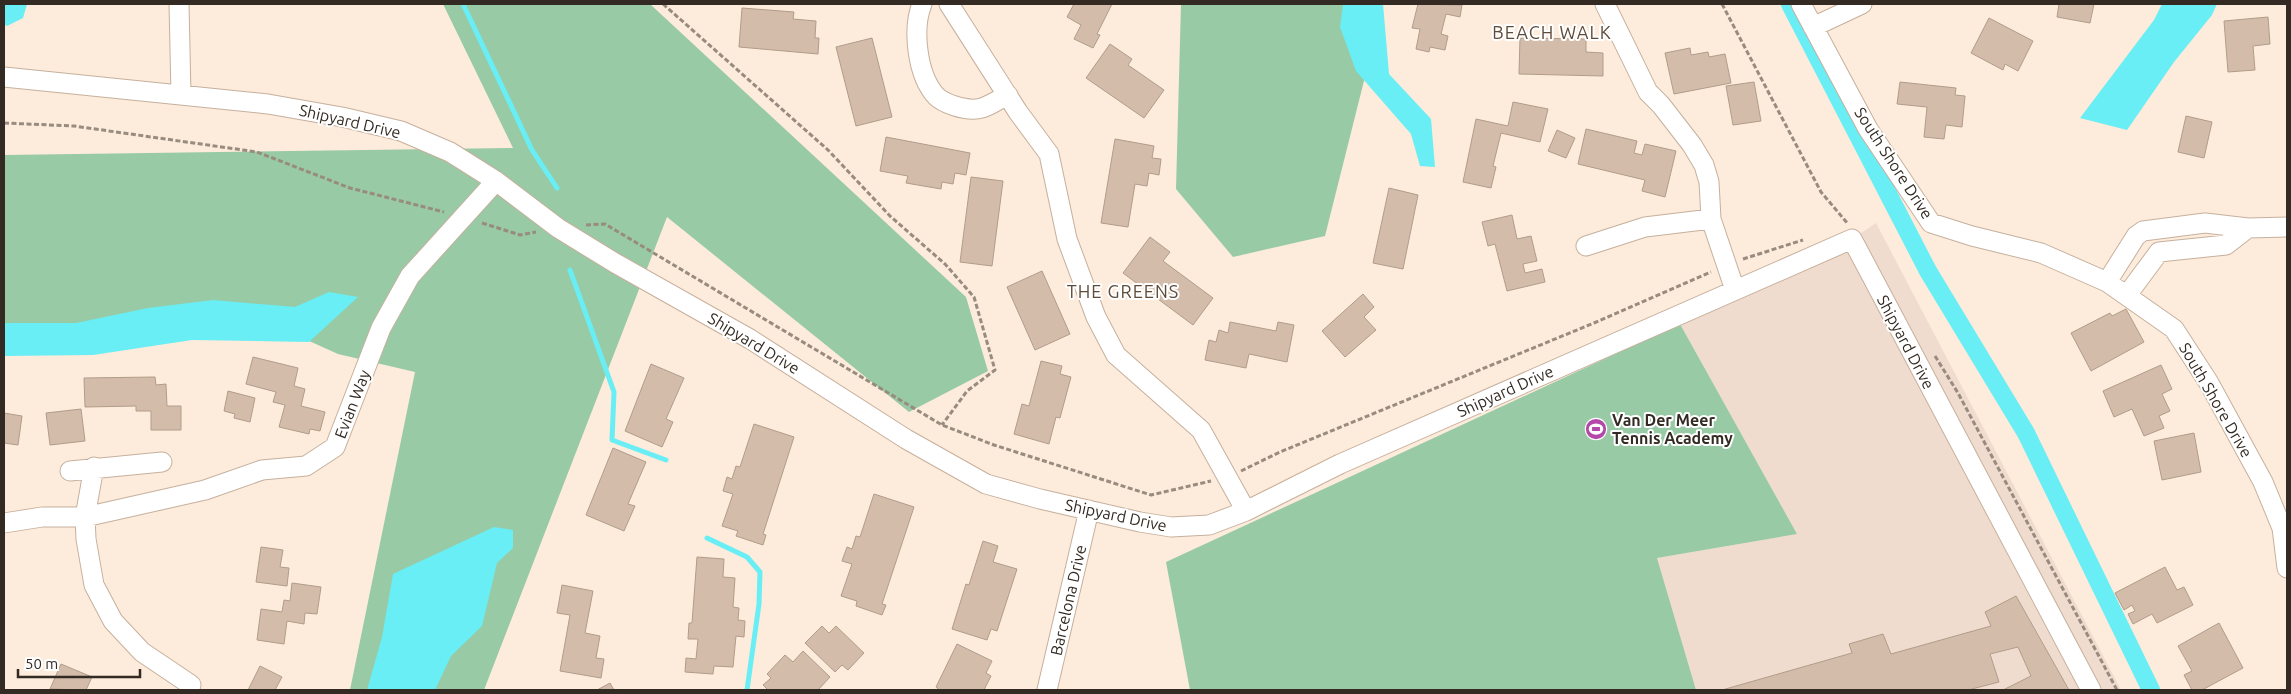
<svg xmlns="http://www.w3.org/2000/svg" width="2291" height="694" viewBox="0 0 2291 694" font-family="Ubuntu,sans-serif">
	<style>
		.commercial { fill: #f0dcce }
		.green { fill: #98caa6 }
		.water { fill: #68eef4 }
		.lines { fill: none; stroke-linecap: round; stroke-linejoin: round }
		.stream { stroke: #68eef4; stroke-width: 5 }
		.canal { stroke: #68eef4; stroke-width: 18 }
		.building { fill: #d3bdaa; stroke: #b19c8a }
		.minor-casing { stroke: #c6b09d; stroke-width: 21 }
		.path { stroke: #988b7f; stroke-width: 3; stroke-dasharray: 5 2.5; stroke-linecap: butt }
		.minor { stroke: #fff; stroke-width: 19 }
		.labels { text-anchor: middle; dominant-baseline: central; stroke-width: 4; stroke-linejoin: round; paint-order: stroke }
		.street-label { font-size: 16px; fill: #332b23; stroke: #fff }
		.poi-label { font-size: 16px; font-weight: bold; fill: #332b23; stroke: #fff; text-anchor: start }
		.neighbourhood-label { font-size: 18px; letter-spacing: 1px; fill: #5e4b3a; stroke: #fff }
	</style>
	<rect width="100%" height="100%" fill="#fdebdb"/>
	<path class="commercial" d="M1876,223L2121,690H1696L1657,558L1797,534L1680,324L1836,250Z"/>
	<path class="green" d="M443,4H650L966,297L988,371L909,412L667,217L484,690H350L415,372L338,354L267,322L4,346V155L513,148Z
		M1181,4H1364L1377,29L1325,236L1233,257L1176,189Z
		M1680,324L1797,534L1657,558L1696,690H1190L1166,562Z"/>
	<path class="water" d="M4,4H27L23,18L7,26L4,24Z
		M1343,4H1383L1389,74L1431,119L1435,167L1420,166L1411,134L1356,71L1340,27Z
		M2162,4H2217L2212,15L2174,62L2127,130L2080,118L2154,20Z
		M329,292L358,297L309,342L192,340L93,355L4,356V323H76L148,308L213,300L295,307Z
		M494,527L513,530V548L497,563L482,626L451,656L435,690H367L382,637L393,574Z"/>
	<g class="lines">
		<path class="stream" d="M463,4L532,150L557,188
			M570,270L614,392L612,440L666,460
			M707,538L747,557L760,572L759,604L747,690"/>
		<path class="canal" d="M1790,4L1928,271L2026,433L2151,690"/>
	</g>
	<path class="building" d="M1074,4H1112L1097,34L1100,35L1093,48L1074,39L1081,25L1067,17Z
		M1418,4L1462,5L1460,17L1446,14L1441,34L1448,36L1445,50L1430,47L1429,52L1416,49L1420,29L1412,28Z
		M2059,4H2094L2090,23L2057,17Z
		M742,8L794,12L793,19L816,21L815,38H819L818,54L739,47Z
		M2268,17L2270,44L2253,46L2255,70L2228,72L2224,21Z
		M1989,18L2033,41L2018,71L2005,64L2003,70L1971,53Z
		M872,38L892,117L856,126L836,47Z
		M1520,38L1586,39V52L1603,53V76L1519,74Z
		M1110,44L1132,59L1128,65L1164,90L1144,118L1086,78Z
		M1690,48L1691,55L1708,52L1709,57L1725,54L1731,83L1674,94L1665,53Z
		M1754,82L1761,121L1733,125L1726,86Z
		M1900,82L1956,88L1955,95L1965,96L1962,127L1946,125L1944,139L1924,137L1927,107L1897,104Z
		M1513,102L1548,109L1540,142L1501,133L1493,166L1496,167L1491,188L1463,182L1476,119L1508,126Z
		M2186,116L2212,122L2204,158L2178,152Z
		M1586,129L1637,141L1634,153L1642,155L1645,144L1676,151L1665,197L1642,191L1645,180L1578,164Z
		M1557,130L1575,138L1566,158L1548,151Z
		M886,137L970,153L966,175L955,173L953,184L942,182L941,189L906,183L908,176L880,171Z
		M1115,139L1154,146L1152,158L1161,159L1159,175L1149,173L1147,186L1135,184L1128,227L1101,223Z
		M971,177L1003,181L992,266L960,262Z
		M1389,188L1418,195L1403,269L1373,263Z
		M1512,215L1517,239L1531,236L1537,261L1523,264L1525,273L1542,269L1545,282L1507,291L1495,244L1488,246L1482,222Z
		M1150,237L1170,252L1163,261L1213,298L1193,325L1123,273Z
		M1042,271L1070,334L1035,350L1007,287Z
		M1363,294L1374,307L1364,317L1376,330L1345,357L1322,331Z
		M2126,309L2144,342L2091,371L2071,333L2110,313L2112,316Z
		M1230,322L1276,331L1278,322L1294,325L1287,362L1249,354L1246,368L1205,360L1209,340L1216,342L1219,330L1228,333Z
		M253,357L298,368L294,386L305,389L301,406L325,412L320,431L310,429L309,434L279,427L285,405L273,402L276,392L246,384Z
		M1041,361L1062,366L1060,374L1071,377L1060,418L1056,417L1049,444L1014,434L1022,404L1029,406Z
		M651,364L684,378L666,419L673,422L662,447L625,431Z
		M2161,365L2172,389L2162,394L2170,411L2159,416L2164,428L2144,436L2132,409L2114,417L2103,391Z
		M155,377L156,385L166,384L167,406H181V430H151V411H136V406L85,407L84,378Z
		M228,391L255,398L250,422L234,418L235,414L224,411Z
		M81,409L85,441L50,445L46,413Z
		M4,413L22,416L18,445L4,443Z
		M754,424L794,437L763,534L766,535L763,545L736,536L738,531L722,526L733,494L723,491L727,477L732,479L736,466L740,467Z
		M2194,433L2201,472L2162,480L2154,441Z
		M613,448L646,462L628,504L635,506L624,531L586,515Z
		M874,494L914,507L882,604L886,605L882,615L856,606L857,601L841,596L852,564L842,561L847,547L852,549L856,536L860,537Z
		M983,541L998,546L993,562L1017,569L997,631L991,629L987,640L952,629L966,584L969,585Z
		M261,547L283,550L280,567L289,568L287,586L256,582Z
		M697,557L724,559L723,577L735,578L733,607L739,608L738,620L745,621L744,637L736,636L733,667L714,666L713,674L685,672L686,658L696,659L698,639H688L689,623H692Z
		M2165,567L2177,590L2184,587L2193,605L2157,623L2152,614L2133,624L2128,614L2135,611L2132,605L2124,610L2115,593Z
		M292,583L321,587L317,614L305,613L304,624L287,621L284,644L257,640L261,609L282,612L284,600L290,601Z
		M562,585L593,591L585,633L600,636L596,658L604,659L601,678L560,671L570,615L557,613Z
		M2016,596L2069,690H2003L2031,676L2018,647L1990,654L1999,682L1968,690H1722L1852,653L1849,644L1883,634L1891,654L1991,626L1985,612Z
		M2219,623L2243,668L2202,690H2192L2184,675L2192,671L2178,646Z
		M822,626L829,633L836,626L864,653L848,670L842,665L835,672L805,643Z
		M957,644L992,661L986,673L991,676L984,690H937L938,688L936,687Z
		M803,651L830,677L818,690H768L763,685L771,678L767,674L785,655L793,662Z
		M61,664L92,677L86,690L50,689Z
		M260,666L282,677L275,690H248Z
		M610,683L614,690H597Z"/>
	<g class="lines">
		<g class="minor-casing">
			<path id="minor" d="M179,4L181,95
				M922,4C912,29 917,75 936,96C944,104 964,110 976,109C985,109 999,99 1008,95
				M949,4L1018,112L1049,154L1067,239L1096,317L1116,355L1201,430L1246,511
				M1605,4L1648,92L1661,105L1692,145L1704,165L1709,182L1711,219L1735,290
				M1801,4L1868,129L1931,223L1972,236L2041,253L2107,282L2174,329L2209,383L2263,482L2282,528L2287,568
				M1813,27L1862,4
				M4,77L268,104L342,117L401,131L450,152L496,181L558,228L615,263L750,339L906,439L986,484L1040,499L1140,522L1171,527L1209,525L1246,511L1340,464L1852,239L2091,690
				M1586,246L1645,227L1711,219
				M2107,282L2136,236L2143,231L2205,223L2248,228L2287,227
				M2127,295L2159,252L2226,245L2248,228
				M94,467L85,517L86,539L94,585L113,621L142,652L191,685
				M70,471L162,462
				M4,523L42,517H85L205,490L262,470L306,466L335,447L381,328L410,276L496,181
				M1047,690L1089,510"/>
		</g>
		<path class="path" d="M663,4L828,150L890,216L945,264L974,297L995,370L967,391L942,425
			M1722,4L1821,192L1848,224
			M4,123L74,126L257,152L350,188L444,212
			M482,223L520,235L536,232
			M586,225L605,224L942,425L994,445L1151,495L1211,481
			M1743,259L1803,240
			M1935,356L1958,393L2117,690
			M1241,471L1280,452L1594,323L1711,272"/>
		<use href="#minor" class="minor"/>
	</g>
	<defs>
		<g id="stadium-disc" transform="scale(1.125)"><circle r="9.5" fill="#b348a9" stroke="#fff"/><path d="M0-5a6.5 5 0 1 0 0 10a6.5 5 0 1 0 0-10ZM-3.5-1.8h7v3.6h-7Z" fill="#fff"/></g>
	</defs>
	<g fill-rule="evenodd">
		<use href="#stadium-disc" x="1596" y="429"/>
	</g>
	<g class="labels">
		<g class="street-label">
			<text transform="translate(350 121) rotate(13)">Shipyard Drive</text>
			<text transform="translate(1894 163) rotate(57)">South Shore Drive</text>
			<text transform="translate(1906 342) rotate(62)">Shipyard Drive</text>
			<text transform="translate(754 343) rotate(31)">Shipyard Drive</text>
			<text transform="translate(1505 391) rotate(-24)">Shipyard Drive</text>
			<text transform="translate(2216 400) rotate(60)">South Shore Drive</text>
			<text transform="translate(352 404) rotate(-69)">Evian Way</text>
			<text transform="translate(1116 515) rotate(12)">Shipyard Drive</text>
			<text transform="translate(1068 600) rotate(-77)">Barcelona Drive</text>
		</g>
		<g class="poi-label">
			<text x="1612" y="420">Van Der Meer<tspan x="1612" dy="18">Tennis Academy</tspan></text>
		</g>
		<g class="neighbourhood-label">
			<text x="1552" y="32">BEACH WALK</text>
			<text x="1123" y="291">THE GREENS</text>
		</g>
	</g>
	<rect width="2291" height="694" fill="none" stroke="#332b23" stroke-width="10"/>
	<path d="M18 669v8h122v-8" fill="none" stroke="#332b23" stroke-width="2.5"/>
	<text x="25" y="669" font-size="15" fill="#332b23" stroke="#ffffff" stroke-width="4" paint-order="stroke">50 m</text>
</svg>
